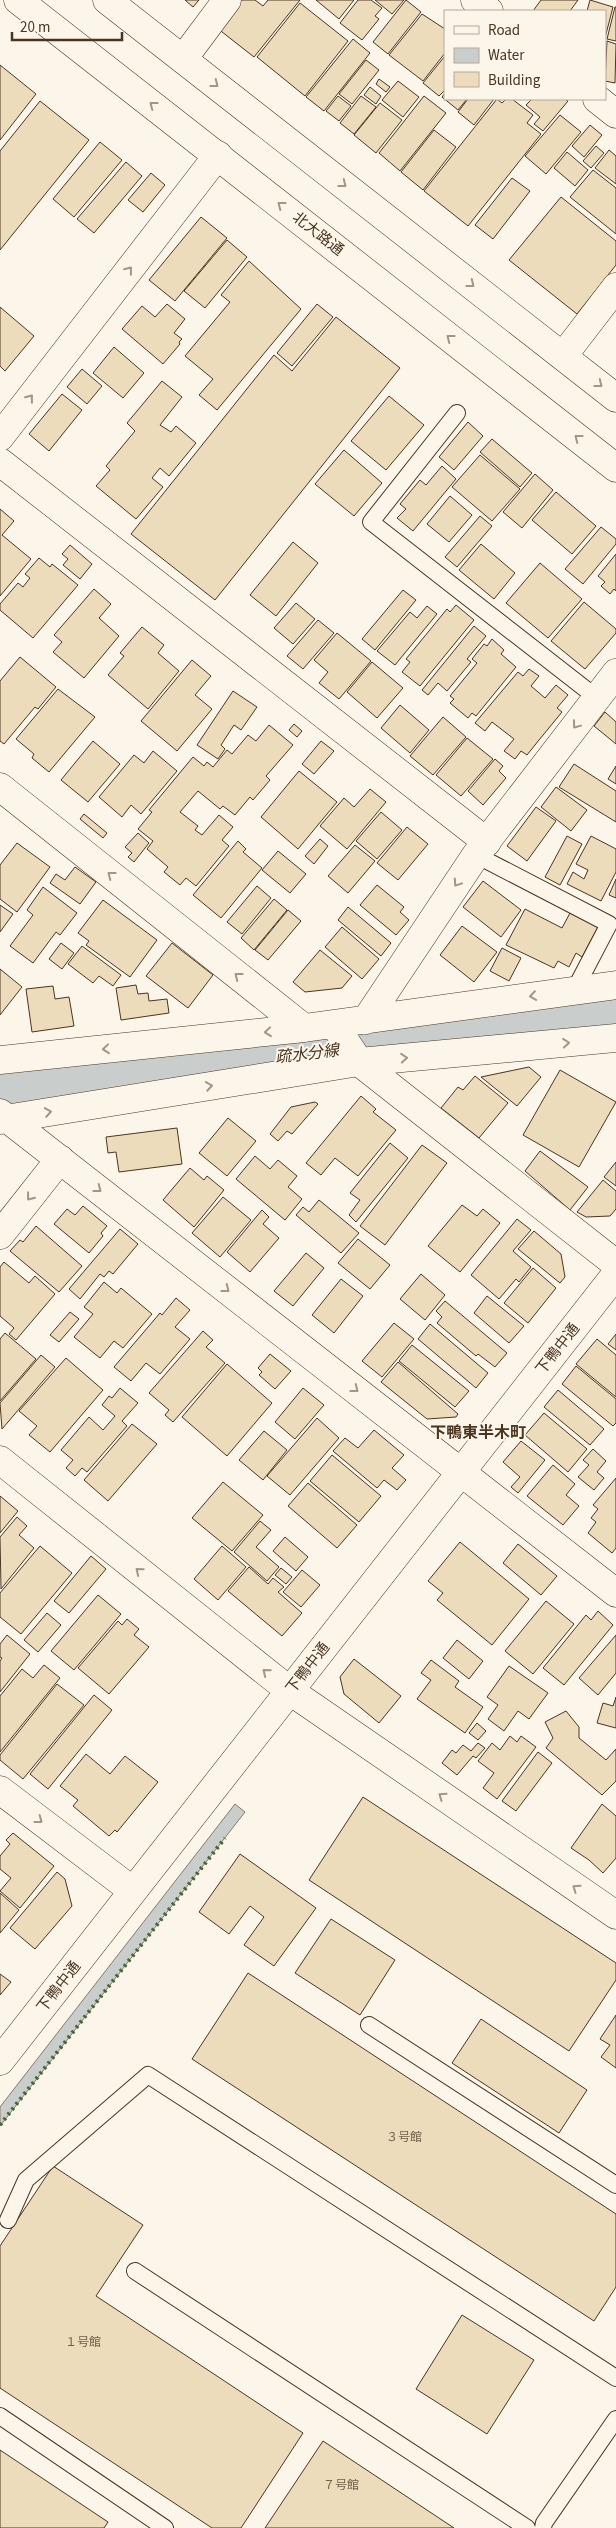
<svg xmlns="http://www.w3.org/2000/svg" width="616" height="2528" viewBox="0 0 616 2528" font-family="'Source Sans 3','Noto Sans JP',sans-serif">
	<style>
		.water { fill: #c9cecd; stroke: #887966 }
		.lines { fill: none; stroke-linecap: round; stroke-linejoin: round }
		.canal { stroke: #c9cecd; stroke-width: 39 }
		.building { fill: #ecdcbc; stroke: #4a3520 }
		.service-casing { stroke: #4a3520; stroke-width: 18 }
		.minor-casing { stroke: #4a3520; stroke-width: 29 }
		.tertiary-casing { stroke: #4a3520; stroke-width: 29 }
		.trunk-casing { stroke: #4a3520; stroke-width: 29 }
		.service { stroke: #fbf6e9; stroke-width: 16 }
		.minor { stroke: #fbf6e9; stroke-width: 28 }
		.tertiary { stroke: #fbf6e9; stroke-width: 28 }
		.trunk { stroke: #fbf6e9; stroke-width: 28 }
		.hedge { stroke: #436837; stroke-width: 4; stroke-dasharray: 2.5 4; stroke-linecap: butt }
		.oneway { stroke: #a29684 }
		.labels { text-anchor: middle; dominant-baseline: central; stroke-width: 4; stroke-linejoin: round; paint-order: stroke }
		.number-label { font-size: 12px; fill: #725f47 }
		.street-label { font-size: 15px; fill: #4a3520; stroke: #fbf6e9 }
		.water-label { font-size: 16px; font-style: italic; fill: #4a3520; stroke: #fbf6e9 }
		.neighbourhood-label { font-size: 16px; font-weight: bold; fill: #4a3520; stroke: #fbf6e9 }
	</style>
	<rect width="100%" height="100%" fill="#fbf6e9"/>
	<path class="water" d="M235,1804L245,1812L0,2126V2107Z"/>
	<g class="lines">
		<path class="canal" d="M0,1091L614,1016"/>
	</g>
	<path class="building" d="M185,0H199L193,7Z
		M240,0H255L263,6L268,0H300L254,57L217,28Z
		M316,0H354L339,19Z
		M358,0H371L382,8L375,16L379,19L362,40L340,23Z
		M375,0H404L392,14Z
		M406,0L421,12L388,54L373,42Z
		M541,0H578L570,11H533Z
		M590,0L613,7L605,38V11H587Z
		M300,3L348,41L305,96L257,57Z
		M615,7H616V41L607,39Z
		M422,14L445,29V53L423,81L389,55Z
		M353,39L370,53L324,111L306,97Z
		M607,41L616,44L615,83L605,81Z
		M445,56V90L439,96L423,83Z
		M366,60L379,70L352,104L339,94Z
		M0,65L36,94L0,140Z
		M379,79L390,87L386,92L376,84Z
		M398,81L419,97L403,117L382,100Z
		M370,87L381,96L376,104L364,95Z
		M445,93V99H467L458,110L442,97Z
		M338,96L351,106L339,121L326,111Z
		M361,96L376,107L354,134L340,123Z
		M424,96L446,113L400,171L379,153Z
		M468,99H494L474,125L458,112Z
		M497,99L502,103L506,99H512L533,115L527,123L541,134L468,226L424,191Z
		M532,99H565L568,101L543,131L534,124L540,117L526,105Z
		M40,101L89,140L0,250V151Z
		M380,103L402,120L376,153L354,135Z
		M560,115L581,132L546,174L525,156Z
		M590,125L602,135L584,157L572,146Z
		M434,130L456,147L423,190L401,172Z
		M100,142L122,160L74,217L53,199Z
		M596,146L604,153L591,168L583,161Z
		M609,150L616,156V184L595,168Z
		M567,152L588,170L575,186L554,168Z
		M126,162L142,176L94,233L77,219Z
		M593,170L616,188V234L570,197Z
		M151,173L165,185L143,212L128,200Z
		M512,178L530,191L493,239L475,225Z
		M561,197L616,241V265L577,314L509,260Z
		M201,217L227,238L175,301L149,280Z
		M227,240L247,257L205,308L184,291Z
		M249,261L301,309L217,410L199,395L213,379L185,356L230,302L221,295Z
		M167,304L185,319L174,333L182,339L179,342L180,344L163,364L122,329L142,306L155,317Z
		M317,304L333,317L292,366L277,353Z
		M0,307L34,336L5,371L0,366Z
		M336,317L400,368L215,600L131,534L274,355L292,371Z
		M114,347L144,373L123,398L93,373Z
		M82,369L102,386L87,404L67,387Z
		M162,381L182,397L160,425L171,432L176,426L196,443L169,476L160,468L152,478L163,487L136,519L96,486L110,470L106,466L135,431L127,423Z
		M62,394L82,410L49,451L29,434Z
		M389,396L424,425L386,470L351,441Z
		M468,422L483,436L454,470L439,457Z
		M492,439L532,473L520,487L480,452Z
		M344,450L382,483L354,516L315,484Z
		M480,455L520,489L492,521L452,487Z
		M442,466L456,479L413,531L397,518L406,509L400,504L420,480L426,485Z
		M535,474L553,490L522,528L503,512Z
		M556,492L596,526L572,554L532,520Z
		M450,496L472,515L449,542L427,524Z
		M0,509L14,521L2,535L31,559L0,596Z
		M480,516L492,526L457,567L445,557Z
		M601,527L616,539V544L583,584L565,569Z
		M293,542L318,563L276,616L250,595Z
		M481,544L515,573L494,599L459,570Z
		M70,545L92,564L80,579L63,565L68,559L62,554Z
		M616,554V591L614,589L610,594L601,586L605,582L598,576Z
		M39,558L50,567L52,564L78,585L33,638L0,610V604L18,583L23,587L30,578L25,574Z
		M540,563L582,599L548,638L506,603Z
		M94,589L111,604L99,618L119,636L84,678L53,652L62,642L54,635Z
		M403,590L416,600L375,650L362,639Z
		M584,602L616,629V633L585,669L551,641Z
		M296,603L315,619L293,644L274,628Z
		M456,605L474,620L420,686L402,672L410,662L406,659L447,609L450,612Z
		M427,606L437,614L395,665L377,651L410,612L417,618Z
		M318,620L334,633L303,669L287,656Z
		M474,626L486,636L467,659L471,662L447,691L438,683L428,695L422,690Z
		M142,627L164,645L158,653L179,671L148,709L108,675L124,656L120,653Z
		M337,633L371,661L339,699L319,683L328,672L314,660Z
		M492,639L504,650L501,654L516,667L476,716L472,713L468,718L450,703L454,699L450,696L477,663L472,659L484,644L487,646Z
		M20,657L56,687L38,709L35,707L4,744L0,741V681Z
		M192,660L211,676L195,695L212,709L177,751L141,721Z
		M372,662L403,688L377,718L347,692Z
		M529,669L539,676L531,686L545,698L556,685L568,695L557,708L562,712L539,740L527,755L521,751L515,759L504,751L514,739L492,722L485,731L475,723L518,672L523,676Z
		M58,689L95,717L49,772L32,758L34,754L16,739Z
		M233,691L257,707L241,730L234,725L221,745L225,749L218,759L197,745Z
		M400,705L429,730L410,753L381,728Z
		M605,712L616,722V744L594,726Z
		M443,717L466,737L433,775L410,756Z
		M294,724L302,731L297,737L289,730Z
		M269,725L293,745L266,776L270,780L253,800L250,797L235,815L223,806L220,809L198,791L180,812L198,826L195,830L202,835L219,815L233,827L222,840L229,846L196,886L186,878L180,885L164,872L168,867L147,849L153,841L138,829L152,812L149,810L193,757L204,766L207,762L213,767L227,750L232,754L248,735L256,741Z
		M467,738L493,759L461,796L436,775Z
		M93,741L120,764L88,802L61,780Z
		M321,741L334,751L314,774L302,764Z
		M153,751L177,771L141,814L131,805L122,817L99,797L134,755L144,763Z
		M495,759L503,766L499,771L506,778L483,805L468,791Z
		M574,764L616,791V822L559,787Z
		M616,766V784L608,779Z
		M299,771L337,802L298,849L261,817Z
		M556,787L587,810L571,831L541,807Z
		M370,789L386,802L347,849L320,826L344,798L354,807Z
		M536,807L556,821L527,861L507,846Z
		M381,812L402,830L377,859L356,841Z
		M84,814L107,833L103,838L80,819Z
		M407,827L428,844L398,880L377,863Z
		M138,833L149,843L134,862L128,857L132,853L125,847Z
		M567,836L582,844L560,885L545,877Z
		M591,836L616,849V872L601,901L567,884L573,872L584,879L588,870L576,864Z
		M320,839L328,846L314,864L305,856Z
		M238,841L246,849L243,852L262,868L221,918L193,895Z
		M17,843L50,867L17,912L0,899V865Z
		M355,845L375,861L348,893L328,876Z
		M278,851L306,874L290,893L262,870Z
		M75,867L96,882L80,904L50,883L56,874L65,880Z
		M616,879V898L609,895Z
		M483,881L521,910L501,937L463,907Z
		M377,885L404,907L400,912L409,920L396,935L360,905Z
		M257,886L271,898L242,934L227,922Z
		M43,887L77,913L60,935L56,932L33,963L10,946L33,915L27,910Z
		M274,899L287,910L254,950L241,938Z
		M103,900L157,940L130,977L86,945L89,941L78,933Z
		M0,905L13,914L0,932Z
		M348,907L391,943L381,956L338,920Z
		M525,909L562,928L570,913L598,927L582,957L576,953L569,967L558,961L554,968L506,945Z
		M288,910L301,921L268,960L255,950Z
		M462,926L497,952L474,982L440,955Z
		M342,927L379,959L362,979L325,947Z
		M61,943L74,953L62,969L49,959Z
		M172,943L213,975L188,1008L146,976Z
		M82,946L121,975L113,986L99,976L93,983L68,964Z
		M502,948L521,958L509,981L490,971Z
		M320,950L352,976L342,988L305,992L293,982Z
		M0,969L22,987L0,1015Z
		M136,985L138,994L148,993L149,1001L167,999L169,1013L121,1020L116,988Z
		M53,986L55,999L69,997L74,1026L32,1032L26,989Z
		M529,1067L541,1077L517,1106L481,1077Z
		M560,1070L616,1102L579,1167L523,1135Z
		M475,1076L508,1103L479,1138L441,1108L458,1087L463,1090Z
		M361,1096L376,1109L373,1112L396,1130L358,1176L335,1158L321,1175L306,1163Z
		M315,1102L318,1104L292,1134L287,1131L278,1141L270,1134L291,1107Z
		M228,1118L256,1141L227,1176L199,1153Z
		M177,1128L182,1164L119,1172L116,1152L108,1153L106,1137Z
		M390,1143L408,1158L356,1222L349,1215L360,1200L350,1193Z
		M422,1145L447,1163L385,1245L360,1226Z
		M540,1151L588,1187L570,1210L525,1171Z
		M255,1156L270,1169L278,1160L297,1176L288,1187L302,1199L285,1220L236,1179Z
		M616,1162V1186L604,1177Z
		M190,1168L204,1180L207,1176L224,1190L194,1227L163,1200Z
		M603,1180L616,1191V1209L610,1216L586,1217L577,1212Z
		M223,1197L251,1220L220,1257L192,1233Z
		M319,1200L359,1233L341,1253L296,1215L303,1207L309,1212Z
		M462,1205L477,1216L483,1209L500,1223L460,1272L428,1246Z
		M83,1206L107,1226L101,1233L103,1236L89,1253L54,1224L67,1209L75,1215Z
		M262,1210L269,1217L263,1224L279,1238L250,1272L227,1252Z
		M517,1219L531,1230L513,1251L531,1267L519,1282L516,1279L499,1299L471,1275Z
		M36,1226L82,1266L59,1292L10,1251L20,1240L23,1242Z
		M120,1229L138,1244L113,1274L109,1271L104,1277L100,1274L80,1299L69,1289Z
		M534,1231L561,1254L565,1277L560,1283L518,1249Z
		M358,1239L390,1265L370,1289L338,1263Z
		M306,1253L324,1268L293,1306L274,1291Z
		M4,1262L29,1283L35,1276L55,1294L16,1340L9,1334L14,1328L0,1316V1267Z
		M533,1268L556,1288L528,1323L504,1303Z
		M421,1274L445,1295L425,1320L400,1299Z
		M341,1279L363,1296L334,1333L312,1315Z
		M104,1282L117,1293L121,1288L152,1314L123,1348L114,1341L100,1358L74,1337L93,1314L84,1307Z
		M487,1296L524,1326L509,1343L474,1313Z
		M176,1298L190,1310L175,1327L190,1339L160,1374L146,1363L131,1381L114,1367L160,1313L162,1315Z
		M445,1301L507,1353L495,1367L478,1354L476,1356L437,1323L442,1317L436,1311Z
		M70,1312L79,1319L59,1342L50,1335Z
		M394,1323L414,1339L382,1377L362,1361Z
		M430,1324L488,1373L476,1388L418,1339Z
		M203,1331L213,1340L206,1347L225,1363L173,1422L165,1415L169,1410L149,1393Z
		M5,1333L36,1359L0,1401V1339Z
		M616,1334V1350L608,1344Z
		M597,1339L616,1355V1397L576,1364Z
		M412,1345L469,1391L455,1407L399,1361Z
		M270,1354L291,1371L275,1389L259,1375L262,1372L258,1368Z
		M41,1355L55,1367L2,1429L0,1403Z
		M66,1358L103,1390L50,1452L29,1435L37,1426L19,1411Z
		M398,1362L458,1414L456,1417L427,1419L381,1382Z
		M227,1364L272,1403L227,1456L182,1417Z
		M576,1366L616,1399V1423L613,1426L562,1384Z
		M120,1388L138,1403L122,1421L127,1426L87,1472L82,1468L75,1476L66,1468L73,1460L61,1450L89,1417L103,1430L115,1416L102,1405L109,1396L112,1398Z
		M303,1388L324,1405L295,1439L275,1422Z
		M558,1390L604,1429L590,1445L544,1407Z
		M544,1413L587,1449L568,1472L525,1435Z
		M317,1418L339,1438L290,1495L267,1476Z
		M132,1424L157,1444L108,1501L84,1480Z
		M374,1430L404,1455L392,1468L406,1480L397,1490L384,1480L377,1488L333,1451L345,1438L358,1448Z
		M264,1431L287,1450L263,1480L239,1460Z
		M521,1441L545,1460L518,1493L511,1487L520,1477L503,1462Z
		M593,1449L606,1461L597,1472L604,1478L594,1490L578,1477L589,1465L583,1460Z
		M332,1455L381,1496L359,1522L310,1481Z
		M553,1465L575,1484L566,1495L579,1506L563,1525L527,1496Z
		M616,1478V1548L612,1553L588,1533L596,1522L591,1518L598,1509L593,1505Z
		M223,1482L263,1515L232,1551L192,1518Z
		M308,1483L357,1525L337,1548L288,1506Z
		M0,1496L18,1511L0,1533Z
		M17,1517L27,1526L19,1535L34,1548L1,1589L0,1537Z
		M260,1521L271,1530L256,1547L279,1567L267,1581L234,1552Z
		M285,1537L308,1557L296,1571L273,1551Z
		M460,1542L529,1599L492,1645L437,1600L443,1593L428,1581Z
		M518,1544L557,1576L541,1595L503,1563Z
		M40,1546L72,1573L21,1634L0,1617V1593Z
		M222,1546L246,1567L218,1600L194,1579Z
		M91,1556L106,1569L69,1613L54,1601Z
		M249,1567L268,1584L273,1578L284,1587L278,1592L302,1613L282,1636L228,1591Z
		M281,1568L292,1577L286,1584L275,1575Z
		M302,1570L320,1585L301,1607L283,1592Z
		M98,1595L121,1614L74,1670L51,1651Z
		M546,1601L574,1624L533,1674L505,1651Z
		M598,1611L613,1625L564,1685L543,1668L586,1615L591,1620Z
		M47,1613L61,1625L38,1652L24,1640Z
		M127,1619L139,1629L134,1635L149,1647L109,1694L78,1668L118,1621L122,1625Z
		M7,1635L30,1654L0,1692V1661L2,1658L0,1657V1644Z
		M616,1635V1673L598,1695L579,1678Z
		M457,1640L483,1661L469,1679L443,1658Z
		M354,1659L401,1696L379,1723L344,1694L340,1677Z
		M431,1660L459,1681L455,1687L483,1707L465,1733L417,1699L431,1680L421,1673Z
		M44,1665L60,1678L0,1752V1696L22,1669L33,1678Z
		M509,1666L548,1693L529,1719L518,1711L504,1731L488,1719L498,1705L487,1697Z
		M57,1684L84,1705L23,1779L0,1760V1755Z
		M94,1695L112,1710L48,1789L30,1774Z
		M616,1697V1728L597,1723L603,1703L613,1706Z
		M566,1711L579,1727V1738L606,1760L616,1749V1781L602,1795L546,1748L553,1738L545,1722Z
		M477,1723L486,1731L478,1740L469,1733Z
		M510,1736L517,1742L521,1736L536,1747L497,1799L483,1788L494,1773L478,1761L492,1743L500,1750Z
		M478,1743L485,1748L476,1758L473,1756L457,1775L442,1763L452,1750L456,1753L463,1745L471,1751Z
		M538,1752L552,1763L516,1811L502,1801Z
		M86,1754L110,1774L125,1756L158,1782L117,1832L115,1830L109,1836L73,1806L78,1800L60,1786Z
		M363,1797L616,1963V1980L569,2051L309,1880Z
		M602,1804L616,1816V1858L603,1873L589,1860L571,1848Z
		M13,1833L54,1866L20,1908L0,1891L11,1878L0,1869V1856L10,1844L6,1840Z
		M240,1854L316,1908L274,1966L244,1945L264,1917L250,1906L229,1934L199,1912Z
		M57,1872L65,1879L72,1906L35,1949L10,1928Z
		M0,1893L19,1910L0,1933Z
		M331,1919L395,1960L360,2015L295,1973Z
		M248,1973L616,2214V2287L594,2321L192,2059Z
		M0,1974L11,1982L0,1995Z
		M616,2015V2068L601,2057L610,2045L600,2039Z
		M481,2019L587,2090L559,2133L452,2063Z
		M53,2166L143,2225L96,2296L303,2433L241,2528H212L0,2388V2246Z
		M462,2315L534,2360L487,2434L416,2389Z
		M323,2441L454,2528H265Z
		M0,2450L108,2522L104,2528H0Z"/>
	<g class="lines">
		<g class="service-casing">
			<path id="service" d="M457,413L371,522L597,698
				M476,855L609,924L574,991
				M369,2025L616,2185
				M8,2220L26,2180L148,2075L616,2378
				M135,2271L527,2528
				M0,2416L165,2528
				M543,2528L544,2523L616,2419"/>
		</g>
		<g class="minor-casing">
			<path id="minor" d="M475,0L489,11
				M183,59L227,0
				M597,99L616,114
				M563,356L616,287
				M0,437L218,155
				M0,462L487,842
				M0,787L304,1028
				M366,1020L476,855L616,673
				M334,1024L359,1062L616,1264
				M0,1060L304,1028L616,985
				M0,1113L616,1593
				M0,1120L359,1062L616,1038
				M0,1235L60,1159
				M0,1460L290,1691L616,1915
				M0,1790L133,1891"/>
		</g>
		<g class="tertiary-casing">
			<path id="tertiary" d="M0,2061L616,1274"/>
		</g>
		<g class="trunk-casing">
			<path id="trunk" d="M18,0L616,468
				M107,0L616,398"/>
		</g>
		<use href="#service" class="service"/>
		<use href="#minor" class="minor"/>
		<use href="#tertiary" class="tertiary"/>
		<use href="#trunk" class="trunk"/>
		<path class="hedge" d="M0,2125L225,1838"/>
	</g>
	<defs><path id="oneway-chevron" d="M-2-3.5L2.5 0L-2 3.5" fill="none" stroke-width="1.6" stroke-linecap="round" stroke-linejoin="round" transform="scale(1.25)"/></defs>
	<g class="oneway">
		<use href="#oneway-chevron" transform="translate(215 84) rotate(38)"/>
		<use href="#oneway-chevron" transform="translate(153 105) rotate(-142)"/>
		<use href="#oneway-chevron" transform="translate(343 184) rotate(38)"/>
		<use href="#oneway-chevron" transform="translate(281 205) rotate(-142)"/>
		<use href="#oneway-chevron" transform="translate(129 270) rotate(-52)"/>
		<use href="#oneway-chevron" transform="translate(471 284) rotate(38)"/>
		<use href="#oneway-chevron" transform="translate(450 338) rotate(-142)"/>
		<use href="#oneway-chevron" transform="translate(599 384) rotate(38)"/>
		<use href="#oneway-chevron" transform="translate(30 398) rotate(-52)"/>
		<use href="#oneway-chevron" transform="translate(578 438) rotate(-142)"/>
		<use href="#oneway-chevron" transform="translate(576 725) rotate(127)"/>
		<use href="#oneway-chevron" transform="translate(111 875) rotate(-142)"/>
		<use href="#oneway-chevron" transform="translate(457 883) rotate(124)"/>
		<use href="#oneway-chevron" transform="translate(238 976) rotate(-142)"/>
		<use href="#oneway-chevron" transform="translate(533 996) rotate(172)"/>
		<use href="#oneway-chevron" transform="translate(268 1032) rotate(174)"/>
		<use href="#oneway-chevron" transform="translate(566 1043) rotate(-5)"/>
		<use href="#oneway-chevron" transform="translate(106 1049) rotate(174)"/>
		<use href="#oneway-chevron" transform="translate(404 1058) rotate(-5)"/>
		<use href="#oneway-chevron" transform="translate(209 1086) rotate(-9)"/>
		<use href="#oneway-chevron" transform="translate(48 1112) rotate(-9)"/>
		<use href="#oneway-chevron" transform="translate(98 1189) rotate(38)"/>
		<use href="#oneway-chevron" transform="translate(30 1197) rotate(128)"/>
		<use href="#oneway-chevron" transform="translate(226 1289) rotate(38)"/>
		<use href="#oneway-chevron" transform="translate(355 1389) rotate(38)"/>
		<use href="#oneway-chevron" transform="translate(139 1571) rotate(-141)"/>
		<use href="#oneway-chevron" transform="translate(266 1672) rotate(-141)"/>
		<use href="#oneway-chevron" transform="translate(442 1796) rotate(-145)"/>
		<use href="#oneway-chevron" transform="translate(39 1820) rotate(37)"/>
		<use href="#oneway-chevron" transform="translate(576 1888) rotate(-145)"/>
	</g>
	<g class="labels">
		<g class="number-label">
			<text x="404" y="2137">３号館</text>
			<text x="83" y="2342">１号館</text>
			<text x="341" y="2485">７号館</text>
		</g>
		<g class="street-label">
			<text transform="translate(318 234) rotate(38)">北大路通</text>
			<text transform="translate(558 1349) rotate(-52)">下鴨中通</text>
			<text transform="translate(308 1668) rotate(-52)">下鴨中通</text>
			<text transform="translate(59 1987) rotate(-52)">下鴨中通</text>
		</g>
		<g class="water-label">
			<text transform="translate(307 1054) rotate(-7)">疏水分線</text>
		</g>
		<g class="neighbourhood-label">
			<text x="478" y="1433">下鴨東半木町</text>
		</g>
	</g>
	<rect x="444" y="10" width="162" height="90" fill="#fbf6e9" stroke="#b4a999"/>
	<rect x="454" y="26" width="25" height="8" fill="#fbf6e9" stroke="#b4a999"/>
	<text x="488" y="35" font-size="15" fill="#4a3520">Road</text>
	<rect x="454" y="48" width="25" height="15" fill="#c9cecd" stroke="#b4a999"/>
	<text x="488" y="60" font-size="15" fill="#4a3520">Water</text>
	<rect x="454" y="72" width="25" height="15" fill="#ecdcbc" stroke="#b4a999"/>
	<text x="488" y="85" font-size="15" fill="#4a3520">Building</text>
	<path d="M12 32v8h110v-8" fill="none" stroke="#4a3520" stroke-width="2.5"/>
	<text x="20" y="32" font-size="15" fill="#4a3520" stroke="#fbf6e9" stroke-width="4" paint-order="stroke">20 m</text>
</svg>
